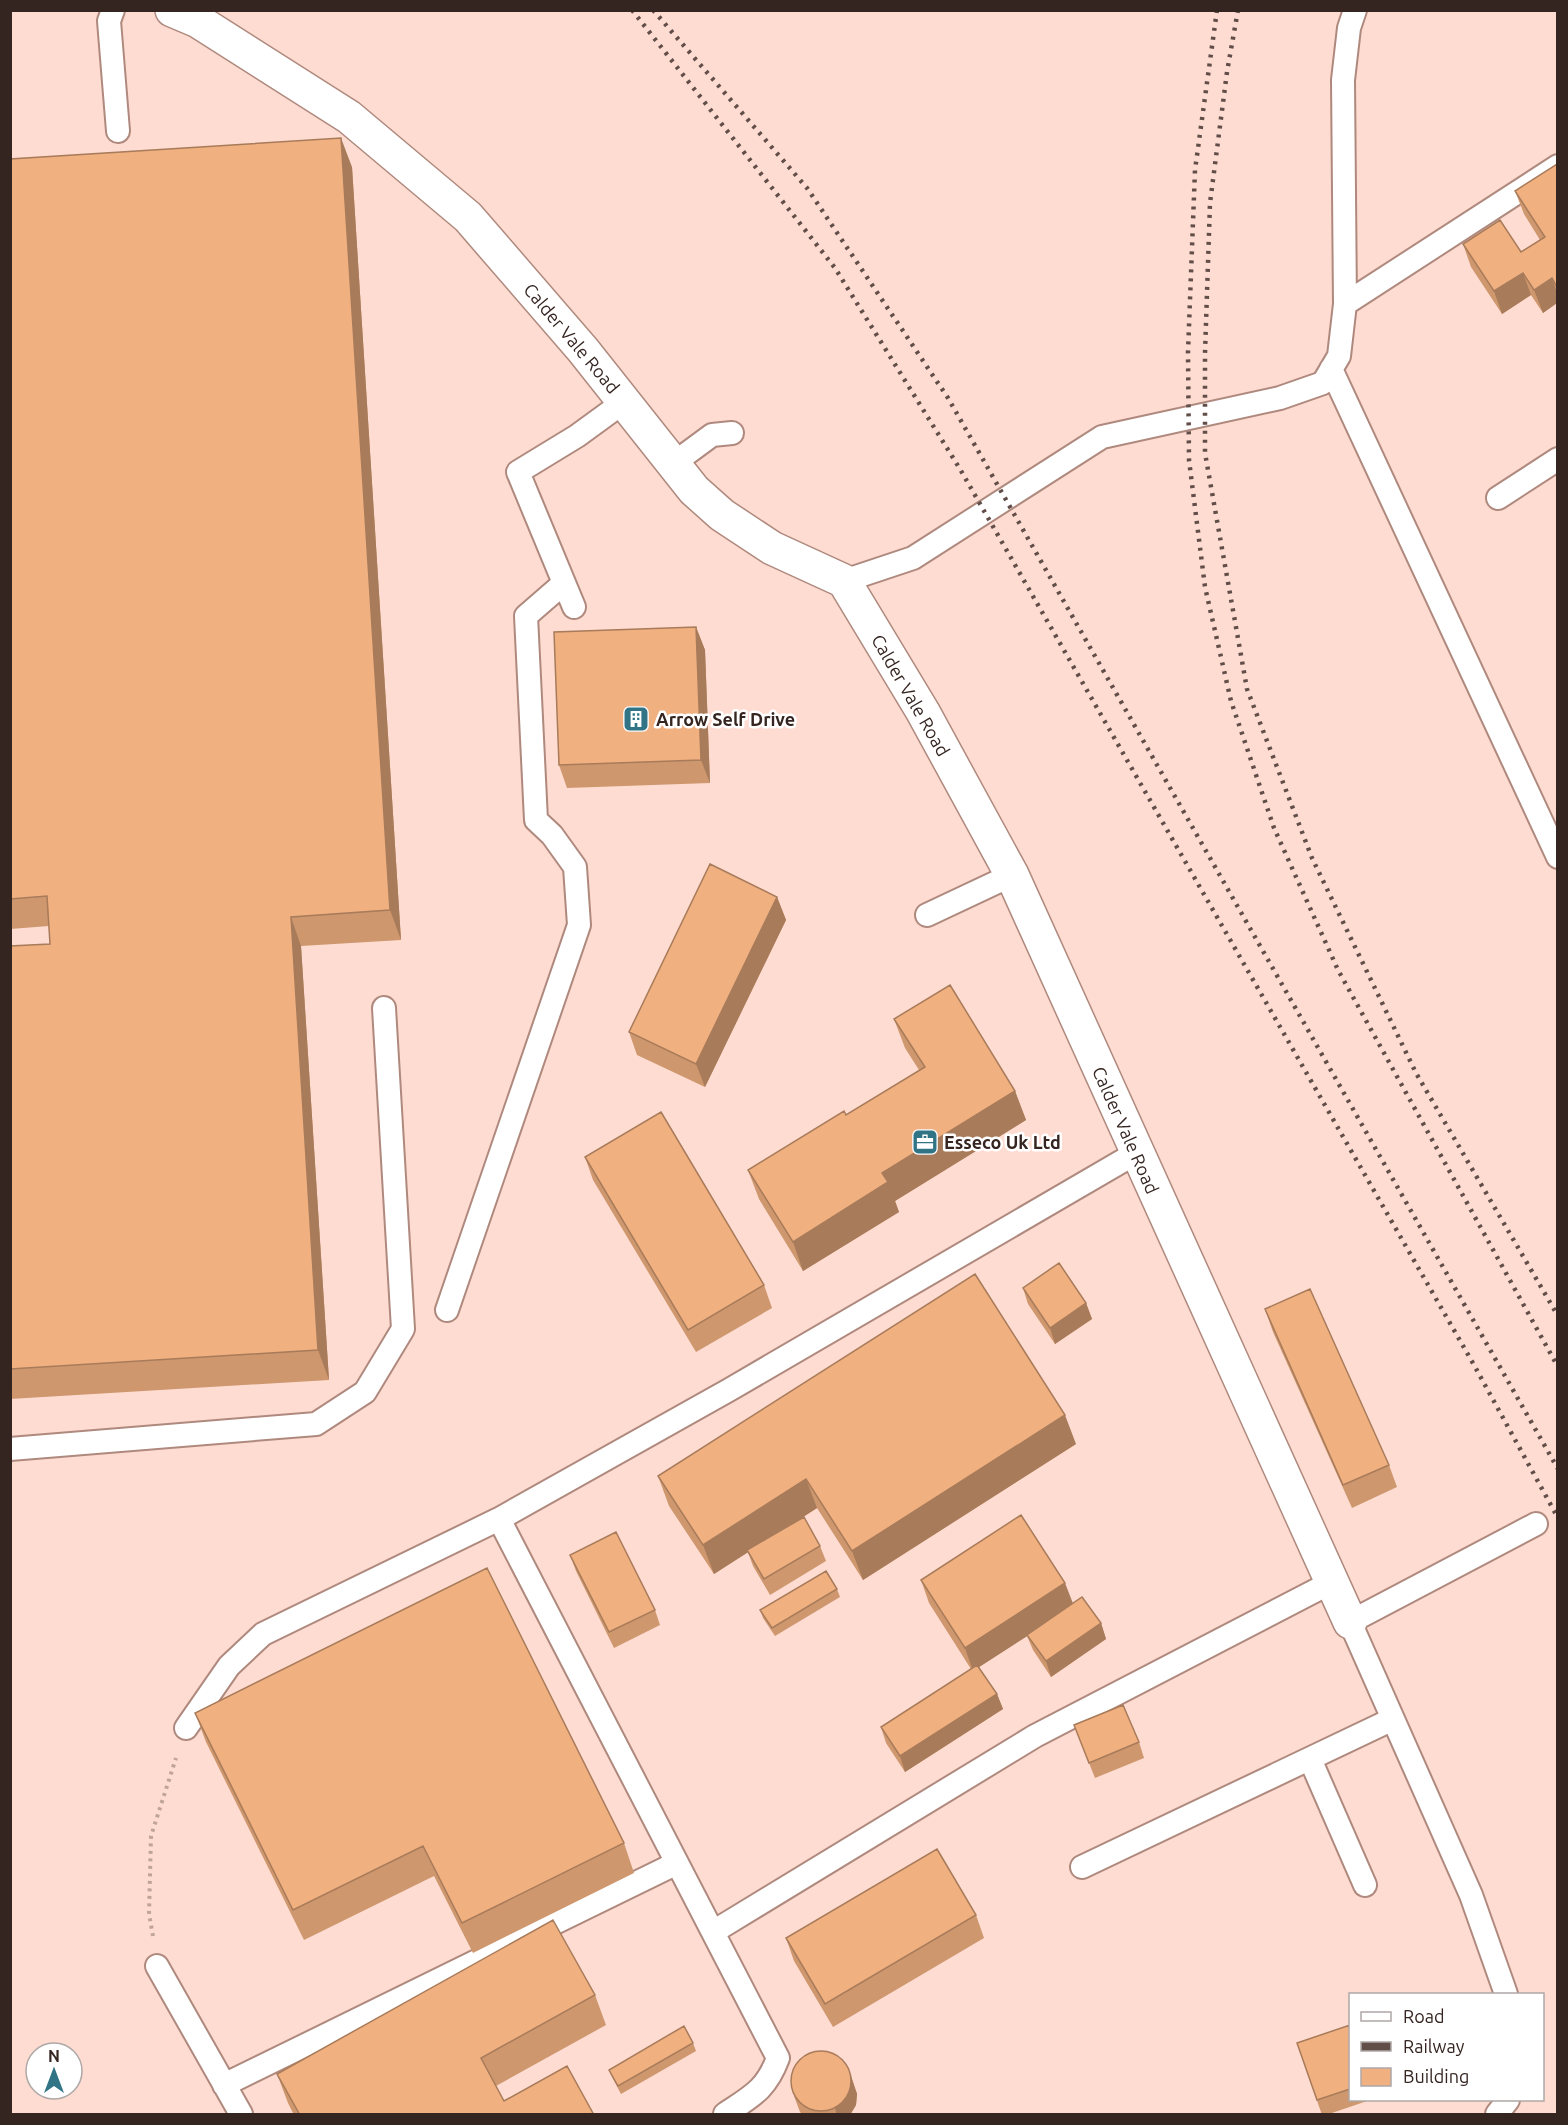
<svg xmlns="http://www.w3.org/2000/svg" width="1568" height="2125" viewBox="0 0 1568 2125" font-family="Ubuntu,sans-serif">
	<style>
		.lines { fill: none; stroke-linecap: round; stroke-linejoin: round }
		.lane-casing { stroke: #af897d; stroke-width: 26 }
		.street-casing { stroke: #af897d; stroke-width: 36 }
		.path { stroke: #c0a49c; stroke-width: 4; stroke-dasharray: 3 4.5; stroke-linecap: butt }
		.lane { stroke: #fff; stroke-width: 22 }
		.street { stroke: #fff; stroke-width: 33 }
		.rail { stroke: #624e49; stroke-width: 4.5; stroke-dasharray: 3 6; stroke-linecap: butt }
		.wall { fill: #ce976e }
		.shaded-wall { fill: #a87b5a }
		.building { fill: #f0b080; stroke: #a87b5a; stroke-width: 1.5 }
		.labels { text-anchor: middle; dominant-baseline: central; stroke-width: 5; stroke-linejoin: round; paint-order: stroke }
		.street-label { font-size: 18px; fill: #352521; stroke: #fff }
		.poi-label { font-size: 18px; font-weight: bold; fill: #352521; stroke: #fff; text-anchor: start }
	</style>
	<rect width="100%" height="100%" fill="#fedcd2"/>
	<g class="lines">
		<g class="lane-casing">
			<path id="lane" d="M113,10L109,21L118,131
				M1345,304L1558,166
				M1331,369L1558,857
				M674,463L712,435L732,433
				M1498,498L1558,459
				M844,581L913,558L1102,437L1280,398L1323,383L1339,356L1345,304L1343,80L1349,28L1355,10
				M574,607L518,472L577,436L625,401
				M927,915L1012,875
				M447,1310L579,925L575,867L552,835L536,820L526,616L564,583
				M10,1449L316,1424L365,1392L403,1329L384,1008
				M186,1728L229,1666L263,1634L499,1519
				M1310,1759L1365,1885
				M1082,1867L1393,1719
				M713,1932L1035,1736L1332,1582
				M157,1966L241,2114
				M1506,1994L1471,1895L1350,1622L1536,1524
				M224,2085L677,1863
				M725,2114C752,2096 766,2090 778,2058L499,1519L729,1390L1136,1153
				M1497,2114L1508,2100"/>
		</g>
		<g class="street-casing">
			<path id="street" d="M172,10L198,21L349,117L468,217L583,350L694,490L722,515L772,548L844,581L923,712L1012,875L1350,1622"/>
		</g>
		<path class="path" d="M153,1936L149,1914L151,1836L176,1758"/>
		<use href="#lane" class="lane"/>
		<use href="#street" class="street"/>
		<path class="rail" d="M632,10L835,268L960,469L1474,1365L1558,1518
			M653,10L807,188L948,398L1558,1469
			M1217,10L1195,170L1188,352L1189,460L1205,587L1231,701L1274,828L1338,970L1558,1367
			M1238,10L1227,72L1210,203L1205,353V453L1247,689L1312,858L1416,1073L1558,1316"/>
	</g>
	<path class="wall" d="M10,159L352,167L401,940L301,946L329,1380L10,1399V946L50,944L49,926L10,929Z
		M1557,164V303L1543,313L1531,295L1502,314L1471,267L1463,244L1521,252L1540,240L1524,214L1515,191Z
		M696,627L705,650L710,783L567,788L559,765Z
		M777,897L786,920L705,1087L637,1055L629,1032Z
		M894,1019L1015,1091L1026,1120L895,1201L899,1212L803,1271L759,1199L748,1170L846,1115L919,1070L905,1048Z
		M585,1157L764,1285L772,1308L696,1352L593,1180Z
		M1023,1288L1086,1303L1092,1319L1055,1344L1028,1304Z
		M1265,1309L1389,1465L1397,1487L1352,1508L1273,1332Z
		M1076,1444L863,1580L817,1508L797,1521L820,1546L826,1561L770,1595L753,1566L748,1552L714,1574L669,1506L658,1476Z
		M570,1555L655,1610L660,1625L614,1648L576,1571Z
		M921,1580L1073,1603L1101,1623L1106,1639L1051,1677L1033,1650L1027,1636L979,1667L997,1694L1003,1709L905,1772L886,1743L881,1727L971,1669L929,1603Z
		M837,1589L840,1597L775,1636L763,1618L760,1610Z
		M195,1713L624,1843L634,1873L473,1953L434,1876L304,1940L206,1742Z
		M1074,1725L1139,1742L1144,1758L1095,1778Z
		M976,1915L984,1938L833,2027L794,1961L786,1938Z
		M595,1995L606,2025L496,2086L504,2101L594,2115H294L288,2103L277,2074Z
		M1350,2025V2100H1370L1326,2115H1322L1297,2043Z
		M693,2043L696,2051L621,2094L612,2077L609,2070Z
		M848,2067L857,2094L856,2105L850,2115H803L800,2112L794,2096Z"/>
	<path class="shaded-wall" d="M341,138L352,167L401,940L390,910Z
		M1523,273L1531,295L1502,314L1494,291Z
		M1552,278L1557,293V303L1543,313L1534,290Z
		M696,627L705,650L710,783L701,760Z
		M777,897L786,920L705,1087L696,1064Z
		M291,917L301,946L329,1380L318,1350Z
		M1015,1091L1026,1120L895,1201L899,1212L803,1271L793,1242L882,1173Z
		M1086,1303L1092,1319L1055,1344L1050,1328Z
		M1065,1415L1076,1444L863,1580L852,1551Z
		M806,1479L817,1508L714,1574L703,1545Z
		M1065,1583L1074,1606L973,1671L965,1648Z
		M1101,1623L1106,1639L1051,1677L1046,1661Z
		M997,1694L1003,1709L905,1772L900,1756Z
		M848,2067L857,2094L856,2105L850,2115H837L835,2108Z"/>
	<path class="building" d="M341,138L390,910L291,917L318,1350L10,1369V946L50,944L47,896L10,899V159Z
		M1557,164V287L1552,278L1534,290L1523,273L1494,291L1463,244L1500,220L1521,252L1545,237L1515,191Z
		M696,627L701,760L559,765L554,632Z
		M710,864L777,897L696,1064L629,1032Z
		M950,985L1015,1091L882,1173L888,1182L793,1242L748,1170L844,1111L846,1115L925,1067L894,1019Z
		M661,1112L764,1285L688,1330L585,1157Z
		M1059,1263L1086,1303L1050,1328L1023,1288Z
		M975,1274L1065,1415L852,1551L806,1479L703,1545L658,1476Z
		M1310,1289L1389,1465L1343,1485L1265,1309Z
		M1021,1515L1065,1583L965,1648L921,1580Z
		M804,1517L820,1546L764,1579L747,1550Z
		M616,1532L655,1610L609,1632L570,1555Z
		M487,1568L624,1843L462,1923L423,1846L293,1910L195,1713Z
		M826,1571L837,1589L772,1628L760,1610Z
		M1082,1597L1101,1623L1046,1661L1027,1635Z
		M977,1665L997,1694L900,1756L881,1727Z
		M1123,1705L1139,1742L1089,1763L1074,1725Z
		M937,1849L976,1915L825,2004L786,1938Z
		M553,1920L595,1995L481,2058L504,2101L567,2066L594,2115H300L277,2074Z
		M1350,2025V2089L1317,2100L1297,2043Z
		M684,2026L693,2043L618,2086L609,2070Z
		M791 2081a30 30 0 1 1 60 0a30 30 0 1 1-60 0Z"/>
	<defs>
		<g id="building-square" transform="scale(1.35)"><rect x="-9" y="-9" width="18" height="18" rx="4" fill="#317485" stroke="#fff"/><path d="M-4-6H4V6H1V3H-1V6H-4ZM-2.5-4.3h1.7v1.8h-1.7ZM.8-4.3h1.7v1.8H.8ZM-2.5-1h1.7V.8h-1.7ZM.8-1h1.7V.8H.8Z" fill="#fff"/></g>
		<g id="office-square" transform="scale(1.35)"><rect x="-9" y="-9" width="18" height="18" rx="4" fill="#317485" stroke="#fff"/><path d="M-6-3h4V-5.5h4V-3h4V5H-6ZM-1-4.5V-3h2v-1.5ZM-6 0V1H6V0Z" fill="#fff"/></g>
	</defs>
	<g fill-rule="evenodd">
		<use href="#building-square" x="636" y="719"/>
		<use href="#office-square" x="925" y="1142"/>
	</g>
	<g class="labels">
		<g class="street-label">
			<text transform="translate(572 338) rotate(50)">Calder Vale Road</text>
			<text transform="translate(911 695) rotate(60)">Calder Vale Road</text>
			<text transform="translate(1126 1130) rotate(66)">Calder Vale Road</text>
		</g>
		<g class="poi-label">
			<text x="656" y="719">Arrow Self Drive</text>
			<text x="944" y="1142">Esseco Uk Ltd</text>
		</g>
	</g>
	<rect width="1568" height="2125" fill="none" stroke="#352521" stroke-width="24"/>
	<rect x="1349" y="1993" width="195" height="108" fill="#ffffff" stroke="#aea8a6" stroke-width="1.5"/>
	<rect x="1361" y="2012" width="30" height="9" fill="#ffffff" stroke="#aea8a6" stroke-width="1.5"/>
	<text x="1403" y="2023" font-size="18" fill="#352521">Road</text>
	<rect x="1361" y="2042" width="30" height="9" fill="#624e49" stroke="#aea8a6" stroke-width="1.5"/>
	<text x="1403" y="2053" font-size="18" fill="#352521">Railway</text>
	<rect x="1361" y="2068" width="30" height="18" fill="#f0b080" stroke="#aea8a6" stroke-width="1.5"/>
	<text x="1403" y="2083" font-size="18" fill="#352521">Building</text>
	<g transform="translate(54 2071)"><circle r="28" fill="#ffffff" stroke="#aea8a6" stroke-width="1.5"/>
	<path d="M0-4.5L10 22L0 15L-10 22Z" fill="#317485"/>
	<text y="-9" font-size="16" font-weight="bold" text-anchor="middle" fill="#352521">N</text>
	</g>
</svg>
